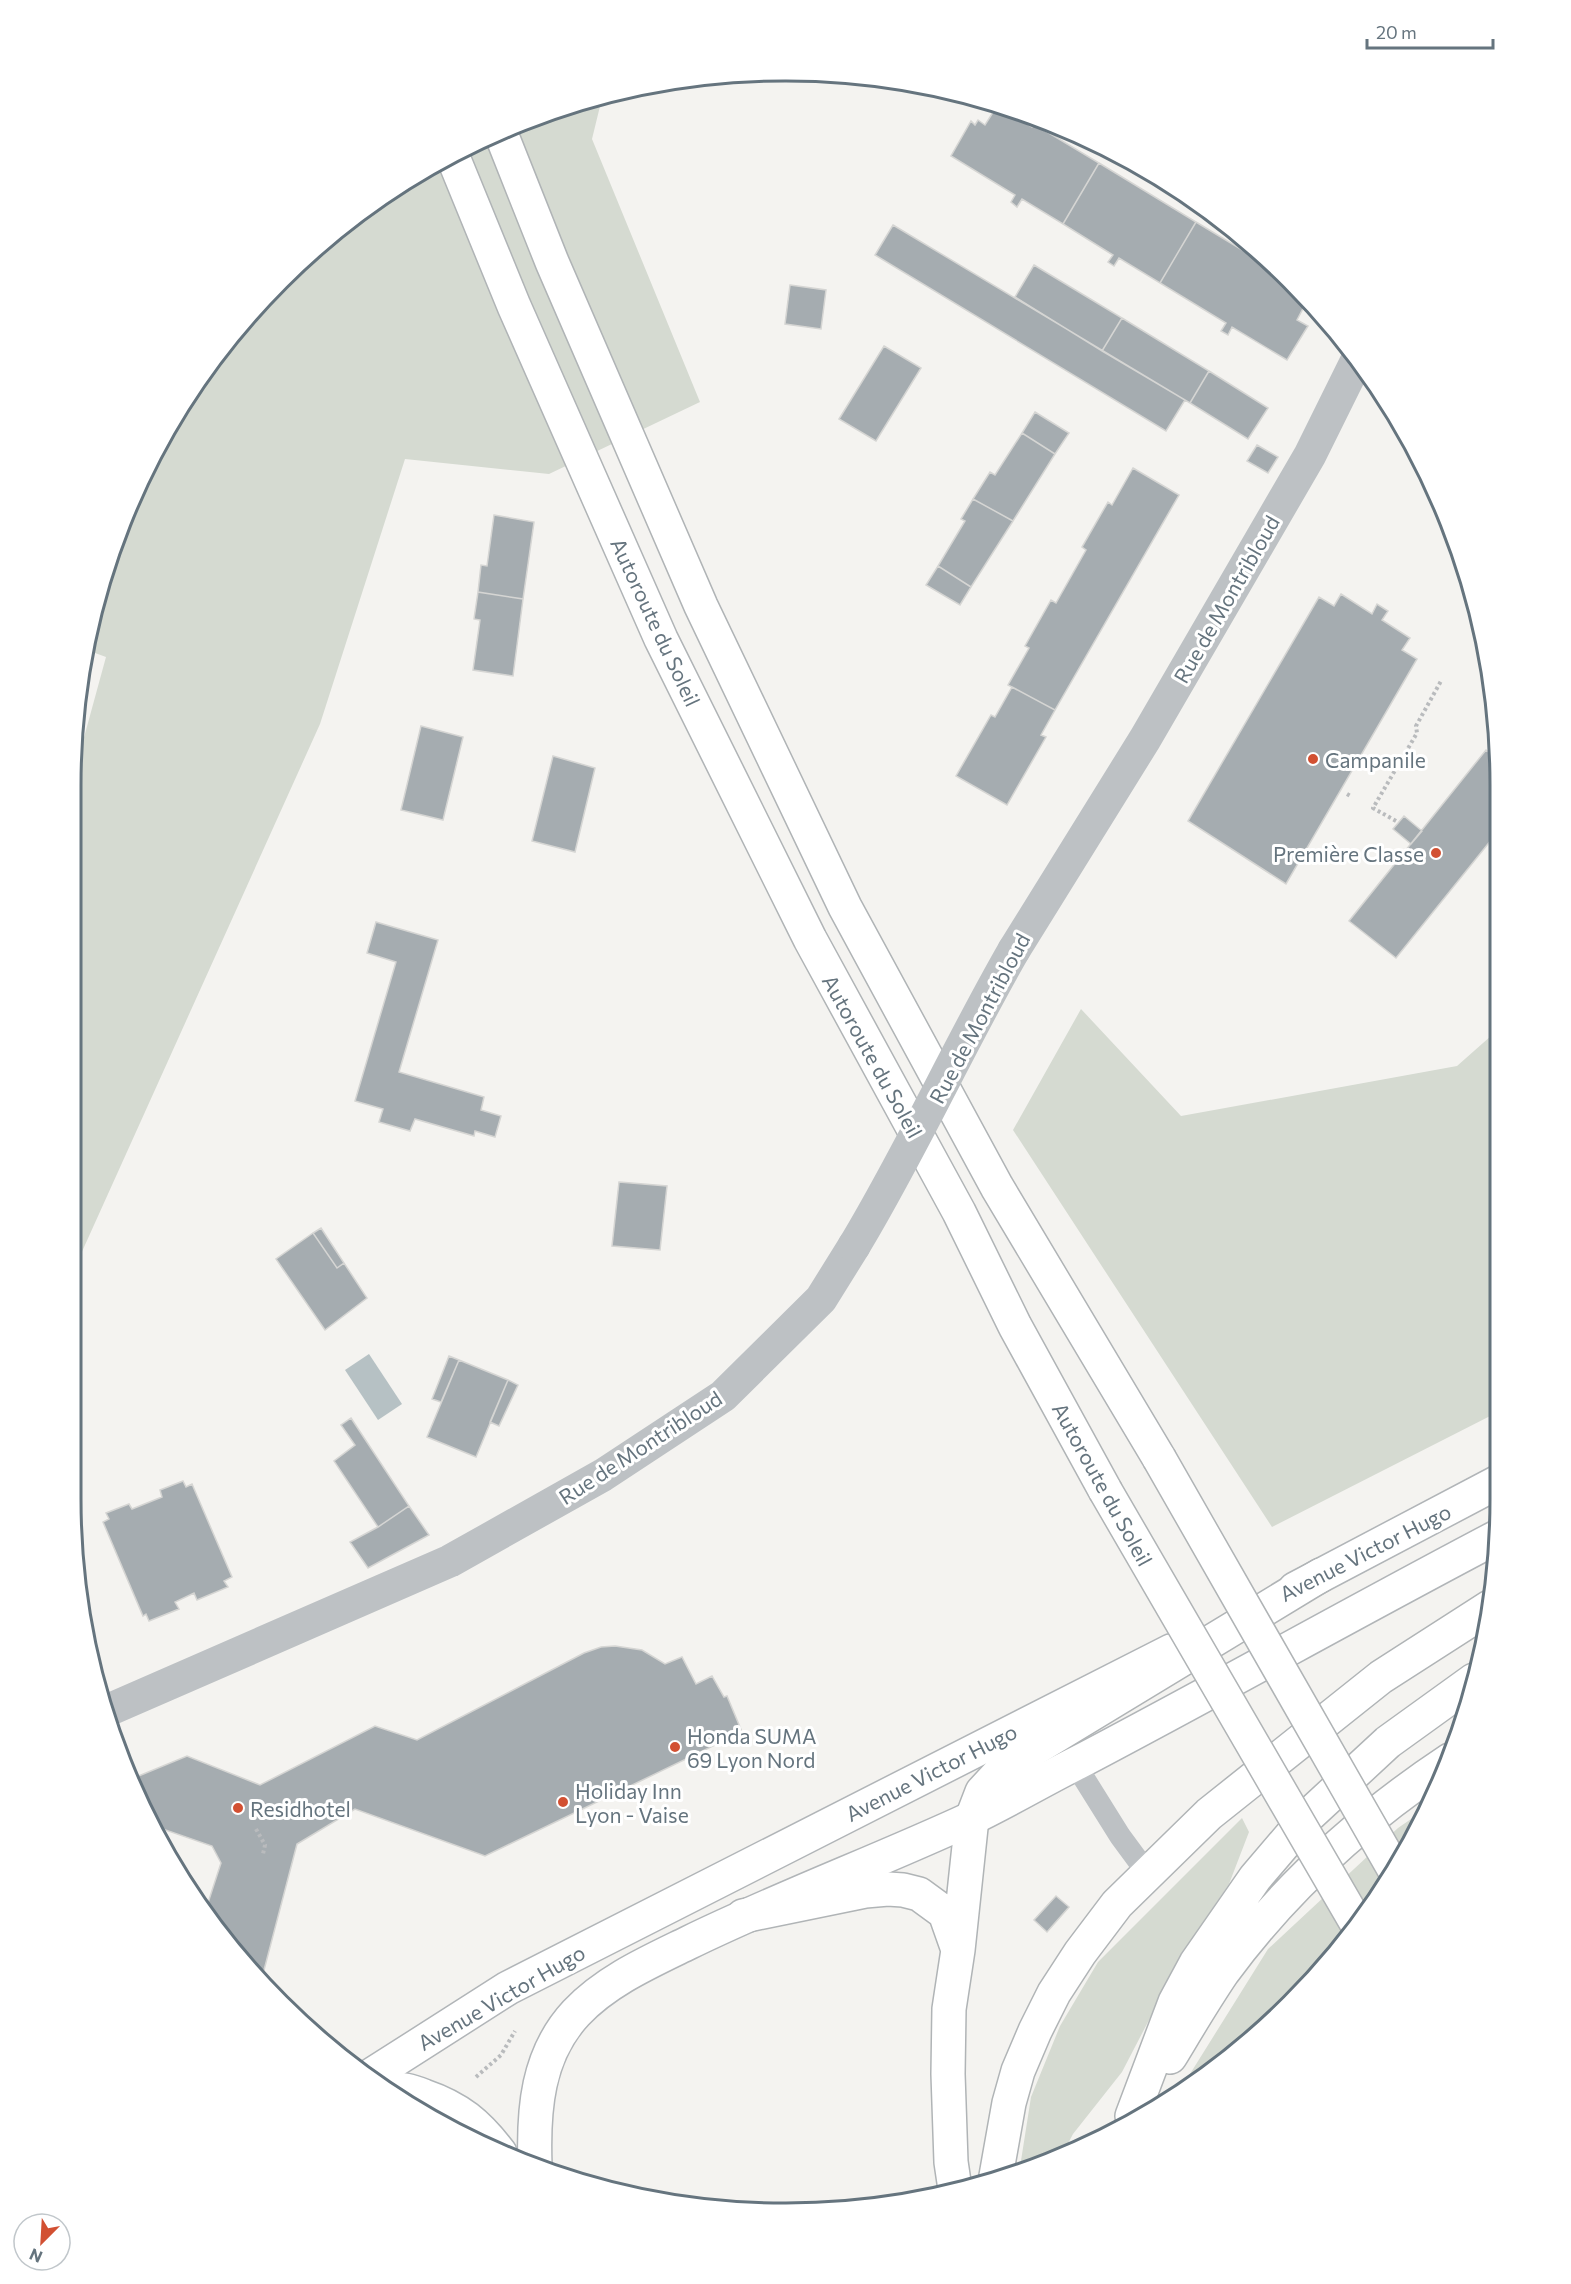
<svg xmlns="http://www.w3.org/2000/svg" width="1571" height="2284" viewBox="0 0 1571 2284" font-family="Commissioner,sans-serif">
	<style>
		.green { fill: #d5dad1 }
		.water { fill: #b6c1c4 }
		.building { fill: #a5acb0; stroke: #d5d5d3; stroke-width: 1.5 }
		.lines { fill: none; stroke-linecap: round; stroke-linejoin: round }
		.secondary-casing { stroke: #b0b5b8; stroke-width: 36 }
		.primary-casing { stroke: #b1b5b8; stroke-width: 36 }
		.trunk-casing { stroke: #b0b4b6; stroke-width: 36 }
		.path { stroke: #b9bbbd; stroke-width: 4; stroke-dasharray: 3 3; stroke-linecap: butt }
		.service { stroke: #bdc1c4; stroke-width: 22 }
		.minor { stroke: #bdc1c4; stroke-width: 33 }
		.secondary { stroke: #fff; stroke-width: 33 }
		.primary { stroke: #fff; stroke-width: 33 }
		.trunk { stroke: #fff; stroke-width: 33 }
		.trunk-bridge-casing { stroke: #b0b4b6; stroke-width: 36; stroke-linecap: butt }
		.minor-bridge { stroke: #bdc1c4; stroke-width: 33 }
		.trunk-bridge { stroke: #fff; stroke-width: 33 }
		.poi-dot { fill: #d25032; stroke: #fff; stroke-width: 2 }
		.labels { text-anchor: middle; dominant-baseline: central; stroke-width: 6; stroke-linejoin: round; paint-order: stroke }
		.street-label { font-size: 21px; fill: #65747e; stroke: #fff }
		.poi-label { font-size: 21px; fill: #65747e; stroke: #fff; text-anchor: start }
		.rim { fill: none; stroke: #65747e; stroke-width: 3 }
	</style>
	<rect width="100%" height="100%" fill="#f4f3f0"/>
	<path class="green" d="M602,98L592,139L700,402L549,474L405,459L320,724L71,1276V785L106,657L84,649L109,555L166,428L280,280L389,191L512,125Z
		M1081,1009L1181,1116L1457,1066L1500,1028V1411L1272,1527L1013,1130Z
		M1427,1808L1380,1896L1291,2004L1175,2098L1268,1949L1398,1828Z
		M1242,1818L1249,1832L1229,1884L1189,1943L1122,2072L1073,2134L1063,2153L1020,2167L1031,2097L1060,2026L1098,1962Z"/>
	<path class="water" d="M369,1354L402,1404L378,1420L345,1370Z"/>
	<path class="building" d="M997,106L1032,127L1034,124L1099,163L1063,224L1022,199L1017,207L1011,202L1015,195L951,156L971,121L975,125L978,120L985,125Z
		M1099,163L1196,222L1160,283L1119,258L1114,266L1108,262L1113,255L1063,224Z
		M1196,222L1272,268L1270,271L1299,289L1308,299L1297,320L1308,326L1287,360L1232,327L1228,335L1221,331L1226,323L1160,283Z
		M893,225L1185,400L1166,431L875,255Z
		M1034,265L1122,318L1102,351L1015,297Z
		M790,285L826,290L821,329L785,324Z
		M1122,318L1209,371L1190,403L1102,351Z
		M884,346L921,368L876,441L839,419Z
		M1209,371L1268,408L1248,439L1190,403Z
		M1035,412L1069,433L1055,454L1022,433Z
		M1022,433L1055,454L1013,521L973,499L990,472L995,475Z
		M1257,445L1278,457L1268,473L1247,461Z
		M1133,468L1179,495L1055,710L1008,685L1029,648L1025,646L1051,600L1056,603L1086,550L1082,547L1108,502L1112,505Z
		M973,499L1013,521L971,587L938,566L965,521L961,519Z
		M494,515L534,522L523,599L478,592L481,565L487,566Z
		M938,566L971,587L960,605L926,585Z
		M478,592L523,599L513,676L473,670L480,620L474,619Z
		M1341,594L1372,614L1377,604L1388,611L1382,620L1410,638L1402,650L1417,659L1286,884L1188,821L1319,597L1334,606Z
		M1012,687L1055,710L1041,735L1046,737L1007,805L956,776L991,715L995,717Z
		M421,726L463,737L443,820L401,810Z
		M1486,750L1498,760L1500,829L1396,958L1349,921Z
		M553,756L595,768L575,852L532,841Z
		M1404,816L1422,831L1411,844L1393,829Z
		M376,922L438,940L399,1072L484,1097L481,1110L501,1116L495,1137L475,1131L474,1136L415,1119L410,1131L379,1122L383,1109L355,1101L396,962L367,953Z
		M619,1182L667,1186L660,1250L612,1246Z
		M321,1228L344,1263L337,1268L313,1233Z
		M313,1233L337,1268L344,1263L367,1298L325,1330L276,1259Z
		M449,1356L459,1360L441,1402L432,1399Z
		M459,1360L508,1380L476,1457L427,1437Z
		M508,1380L518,1385L499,1426L490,1422Z
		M351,1418L409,1506L378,1527L334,1461L355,1445L341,1425Z
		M183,1481L186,1487L192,1484L232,1577L224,1581L228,1587L197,1600L194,1593L175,1602L179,1609L149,1621L146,1614L143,1616L103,1522L109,1519L106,1513L129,1504L132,1509L162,1497L160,1490Z
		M409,1506L429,1535L368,1568L350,1542L378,1527Z
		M615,1646L642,1650L665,1664L682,1657L696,1684L712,1676L724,1697L727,1696L742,1732L485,1856L355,1809L297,1844L263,1974L261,1975L205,1912L221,1863L212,1846L160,1828L156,1830L129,1780L187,1756L260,1785L375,1726L417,1740L584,1653L601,1647Z
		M1056,1896L1069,1907L1047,1932L1034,1920Z"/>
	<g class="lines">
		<g class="secondary-casing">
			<path id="secondary" d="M387,2089C401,2088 411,2091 424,2096C459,2108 478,2124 500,2153"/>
		</g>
		<g class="primary-casing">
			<path id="primary" d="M1295,1589L1500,1481
				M370,2076L508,1988L1171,1651
				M535,2165C533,2110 537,2055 576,2013C606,1981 649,1962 688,1943C780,1898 877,1862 970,1819C1006,1802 1041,1781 1077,1763C1218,1689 1356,1611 1497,1537"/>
		</g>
		<g class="trunk-casing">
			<path id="trunk" d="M500,131L552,262L701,606L845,907L997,1187L1159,1458
				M453,157L514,306L661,639L810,939L959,1212L1015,1326L1105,1490
				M743,1916L865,1891L888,1889L903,1890L919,1894L945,1913L957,1947
				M1170,2057C1187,2029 1204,2000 1223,1972C1284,1889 1364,1817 1450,1760
				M1132,2116L1175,2002L1196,1963L1255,1878L1307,1817L1388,1742L1474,1680
				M996,2176L1009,2103L1018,2071L1035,2031L1054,1993L1080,1953L1117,1904L1209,1814L1381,1677L1490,1607
				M955,2189L951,2162L948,2074L949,2009L958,1950L972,1818L982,1792L1006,1766L1321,1575"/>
		</g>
		<path class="path" d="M1347,794L1352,797
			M1396,821L1373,808L1417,733L1416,726L1441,681
			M256,1829L265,1845L263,1854
			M476,2077L501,2055L515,2031"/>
		<path class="service" d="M1075,1764L1120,1836L1148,1874"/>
		<path class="minor" d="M1014,950L1145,739L1310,455L1358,358
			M104,1712L450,1561L603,1475L723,1396L821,1299L854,1246"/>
		<use href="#secondary" class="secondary"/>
		<use href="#primary" class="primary"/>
		<use href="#trunk" class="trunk"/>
		<g class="trunk-bridge-casing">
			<path id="trunk-bridge" d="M1159,1458L1394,1869
				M1105,1490L1357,1924"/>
		</g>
		<path class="minor-bridge" d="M854,1246C912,1150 958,1047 1014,950"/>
		<use href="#trunk-bridge" class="trunk-bridge"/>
	</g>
	<g class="poi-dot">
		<circle cx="1313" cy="759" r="6"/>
		<circle cx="1436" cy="853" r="6"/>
		<circle cx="675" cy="1747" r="6"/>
		<circle cx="563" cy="1802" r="6"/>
		<circle cx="238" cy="1808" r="6"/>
	</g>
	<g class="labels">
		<g class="street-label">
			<text transform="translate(1226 599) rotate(-60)">Rue de Montribloud</text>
			<text transform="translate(656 622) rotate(65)">Autoroute du Soleil</text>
			<text transform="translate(979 1018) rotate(-62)">Rue de Montribloud</text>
			<text transform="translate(873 1056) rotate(61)">Autoroute du Soleil</text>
			<text transform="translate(640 1447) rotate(-33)">Rue de Montribloud</text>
			<text transform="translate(1103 1484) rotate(61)">Autoroute du Soleil</text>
			<text transform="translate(1365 1552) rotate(-27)">Avenue Victor Hugo</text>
			<text transform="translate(931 1772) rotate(-27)">Avenue Victor Hugo</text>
			<text transform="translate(501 1997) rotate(-30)">Avenue Victor Hugo</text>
		</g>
		<g class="poi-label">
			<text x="1325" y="759">Campanile</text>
			<text x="1424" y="853" text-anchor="end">Première Classe</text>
			<text x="687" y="1735">Honda SUMA<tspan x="687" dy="24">69 Lyon Nord</tspan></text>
			<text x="575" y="1790">Holiday Inn<tspan x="575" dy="24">Lyon - Vaise</tspan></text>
			<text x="250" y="1808">Residhotel</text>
		</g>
	</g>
	<path d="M0 0H1571V2284H0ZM785 81H786A704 704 0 0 1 1490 785V1499A704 704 0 0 1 786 2203H785A704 704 0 0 1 81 1499V785A704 704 0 0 1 785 81Z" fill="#fff" fill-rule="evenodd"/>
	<path class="rim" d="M785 81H786A704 704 0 0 1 1490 785V1499A704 704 0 0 1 786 2203H785A704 704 0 0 1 81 1499V785A704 704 0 0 1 785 81Z"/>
	<g transform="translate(42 2242) rotate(204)"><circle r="28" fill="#ffffff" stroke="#c1c7cb" stroke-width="1.5"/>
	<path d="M0-4.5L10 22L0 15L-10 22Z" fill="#d25032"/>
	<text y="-9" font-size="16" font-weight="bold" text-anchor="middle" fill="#65747e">N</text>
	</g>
	<path d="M1367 39v9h126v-9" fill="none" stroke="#65747e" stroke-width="3"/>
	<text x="1376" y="39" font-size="18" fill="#65747e" stroke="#ffffff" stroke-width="4.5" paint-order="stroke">20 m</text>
</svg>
